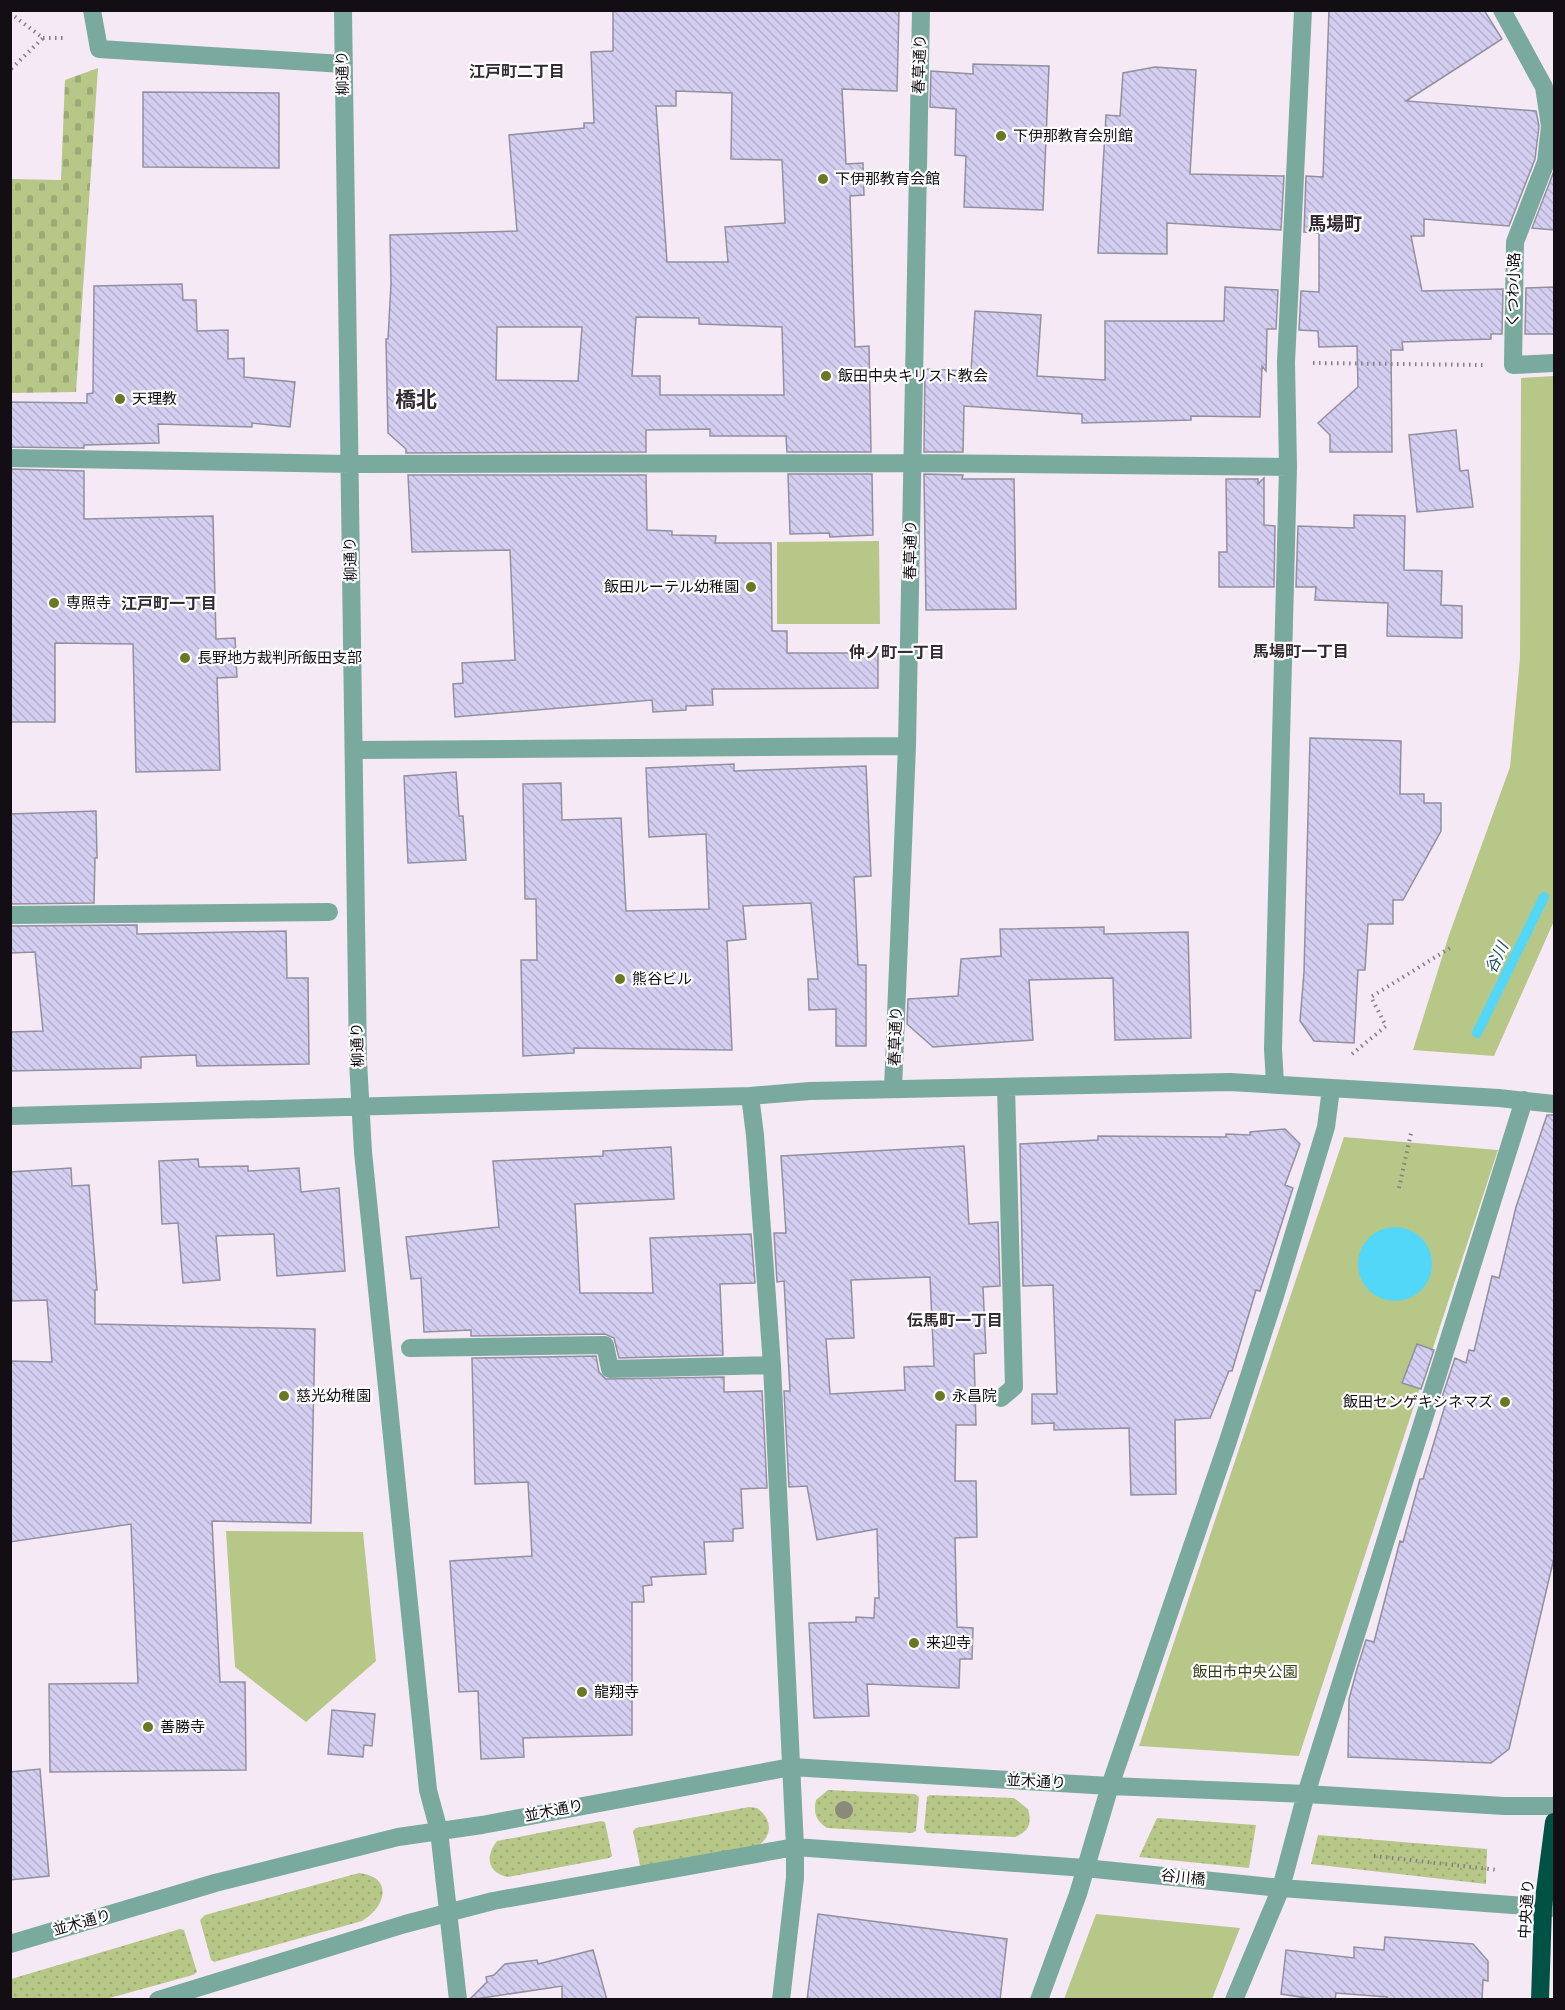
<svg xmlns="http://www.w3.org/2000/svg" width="1565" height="2010" viewBox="0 0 1565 2010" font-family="'Source Sans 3','Noto Sans JP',sans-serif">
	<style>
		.grass { fill: url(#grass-dots) }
		.cemetery { fill: url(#cemetery-stones) }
		.park { fill: #b7c787 }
		.water { fill: #53d7f8 }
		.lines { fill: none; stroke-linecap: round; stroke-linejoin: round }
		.stream { stroke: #53d7f8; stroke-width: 10 }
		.building { fill: url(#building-back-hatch); stroke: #92909f; stroke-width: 1.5; fill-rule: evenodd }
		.path { stroke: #867d86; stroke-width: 4; stroke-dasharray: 1.5 4.5; stroke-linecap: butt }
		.minor { stroke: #79aa9d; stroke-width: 18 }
		.highway { stroke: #005245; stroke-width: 18 }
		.tree { fill: #8b8a7a }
		.poi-dot { fill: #6c7723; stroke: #fff; stroke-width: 2 }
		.labels { text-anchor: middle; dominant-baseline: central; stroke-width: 4.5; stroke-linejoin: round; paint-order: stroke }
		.street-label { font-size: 15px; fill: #120e13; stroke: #fff }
		.poi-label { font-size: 15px; fill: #120e13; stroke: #fff; text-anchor: start }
		.park-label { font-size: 15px; fill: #343c15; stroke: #fff }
		.neighbourhood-label { font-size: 16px; font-weight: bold; fill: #322933; stroke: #fff }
		.water-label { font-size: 16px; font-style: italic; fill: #1c5361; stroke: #fff }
		.quarter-label { font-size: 18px; font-weight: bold; fill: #322933; stroke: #fff }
		.district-label { font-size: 21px; font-weight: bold; fill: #322933; stroke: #fff }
	</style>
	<defs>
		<pattern id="grass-dots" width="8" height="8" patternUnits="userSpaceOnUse" patternTransform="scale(1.5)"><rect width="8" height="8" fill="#b7c787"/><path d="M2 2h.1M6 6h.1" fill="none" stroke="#9caa74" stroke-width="1.8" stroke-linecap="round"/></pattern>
		<pattern id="cemetery-stones" width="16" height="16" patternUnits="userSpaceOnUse" patternTransform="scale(1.5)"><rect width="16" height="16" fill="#b7c787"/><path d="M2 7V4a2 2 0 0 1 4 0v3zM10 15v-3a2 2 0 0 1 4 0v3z" fill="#9caa74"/></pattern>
		<pattern id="building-back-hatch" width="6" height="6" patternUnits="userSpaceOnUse" patternTransform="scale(1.5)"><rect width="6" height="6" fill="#d4cef1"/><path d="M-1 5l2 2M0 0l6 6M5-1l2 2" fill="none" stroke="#b5b0ce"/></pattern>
	</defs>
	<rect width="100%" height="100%" fill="#f6e9f6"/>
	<path class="grass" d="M828,1790L915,1794L919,1797L916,1831L912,1833L827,1828C816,1821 813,1813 816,1800Z
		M930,1795L1014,1798L1028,1809C1032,1823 1029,1832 1015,1837L927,1833L924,1829L927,1797Z
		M749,1807L757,1808C771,1818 774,1834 759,1845L642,1867L640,1865L633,1831L636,1828Z
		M1157,1818L1256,1825L1249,1868L1139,1857Z
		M601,1821L605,1822L612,1856L609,1858L508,1877C487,1873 485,1856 497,1841Z
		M1318,1835L1487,1849L1486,1884L1311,1864Z
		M359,1873C394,1877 386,1907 362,1921L214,1962L211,1960L200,1920L205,1915Z
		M180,1929L184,1930L197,1972L193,1975L106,1999H11V1979Z"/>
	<path class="cemetery" d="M98,68L76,392L11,393V179L61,180L65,80Z"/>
	<path class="park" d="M1554,376V921L1494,1056L1413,1050L1449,935L1510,767L1520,658L1521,378Z
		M879,541L880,624H777V542Z
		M1344,1137L1498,1150L1299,1756L1139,1746Z
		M226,1531L363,1532L376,1661L306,1722L235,1667Z
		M1096,1914L1240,1928L1212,1999H1064Z"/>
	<path class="water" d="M1358 1264a37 37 0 1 1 74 0a37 37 0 1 1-74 0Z"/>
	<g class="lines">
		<path class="stream" d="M1477,1033L1544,897"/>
	</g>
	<path class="building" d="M613,10H899L897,91L842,89L846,164L863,163L864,195L850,196L855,347L869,346L871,452H787L786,436H710V429L646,430V452L406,453V449L388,433L386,339H388L391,284L390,235L517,231L509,135L584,128V123H594L591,52L613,51ZM676,91L732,93L731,159L782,160L785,223L725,227L728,262H667L656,106H676ZM636,317L699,318V324L782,327L784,395H660V376H632ZM497,327H582L578,381L496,380Z
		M1329,10H1484L1502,39L1406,101L1536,111L1539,126L1535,159L1509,226L1424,219V236H1411L1422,291L1503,289L1502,334H1491V339L1402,342L1403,350H1391L1392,452H1330V435L1318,423L1358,387L1357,346L1319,347L1318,331L1299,330L1301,291L1319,292V233L1304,232L1306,176L1323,177Z
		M973,64L1049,66L1043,210L964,207L966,156L955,155L956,109L930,107L931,71L973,74Z
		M1155,67L1196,70L1190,174L1284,176L1281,230L1167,223V254L1098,253L1106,115L1120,116L1123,73Z
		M143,92L279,93V168L143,167Z
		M1554,171V230L1532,228Z
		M182,284L183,300H196L197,331L228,330V359L244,358V377L295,382L290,427L252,423V427L158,424L159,443L84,445V448L10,447V402L87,403V394L93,393L94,286Z
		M1225,287L1278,290L1276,329H1267L1266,371L1262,366L1260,417L1191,416V420L1082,423V414L964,406L963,452H924L925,369L971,371L975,311L1041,315L1037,376L1105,380V321H1224Z
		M1554,287V334H1525L1526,288Z
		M1456,430L1460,471L1468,470L1473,507L1417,512L1409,435Z
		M10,469L84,471V519L213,516L216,639L235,638L237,677L217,678L220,770L136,772L133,644L55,643V722H10Z
		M788,474H872L873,535L830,537L829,533L790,534Z
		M924,474L963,475L962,479H1014L1016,609L926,610Z
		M408,475H646L647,530L672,531V535L716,536L715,543H771L772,631H787V653H878V688L712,689L713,705L686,706V710L653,712L652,700L455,717L453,684L463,683L462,663L515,660L510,550L412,552Z
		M1264,478V525L1275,526L1274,587H1219V552H1227L1226,479H1258V484Z
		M1354,515L1405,516L1404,570L1442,571L1441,605L1462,606V638L1387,636L1388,603L1315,600L1316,587H1296L1298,526L1354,528Z
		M1310,738L1401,741L1400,794H1424V803H1441V831L1403,900H1393V924H1368L1365,970H1358L1354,1043L1314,1041L1300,1021L1304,972Z
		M734,764V771L866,766L871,876L854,877L858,965H866V1046H836V1009L809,1010L808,979H818L811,903L743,906L746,939L727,941L732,1050L574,1048V1053L523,1056L521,960H537L536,899H525L523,784L561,783L562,820L621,818L626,911L709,909L706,834L649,837L646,768Z
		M456,772L459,816H463L466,860L408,863L404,776Z
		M96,811L97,858H95L94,903L10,904V814Z
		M137,925V934L286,931L287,978H308L309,1064L197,1066L196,1055L141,1057V1068L10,1071V1032L43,1031L35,952L10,953V926Z
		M1104,927V934L1188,932L1191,1038L1115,1040L1113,978L1029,980L1033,1040L933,1047L907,1024L908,999L958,996L961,959L1001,956L1000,929Z
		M1547,1115H1554V1558L1509,1749L1491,1763L1348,1757L1349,1699L1357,1669L1366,1640L1374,1642L1400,1541L1403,1542L1420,1479H1423L1447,1399L1442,1397L1455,1358L1466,1363L1469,1350L1474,1351L1492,1276L1499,1278L1516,1207Z
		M1285,1129L1300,1144L1285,1185L1293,1188L1260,1291L1256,1290L1232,1371H1229L1210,1418L1175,1420L1176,1494L1131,1495L1129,1428L1054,1430V1423L1032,1424V1394H1057L1053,1285L1023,1286L1020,1144L1098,1140V1136L1226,1137V1134L1250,1135V1132Z
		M964,1146L969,1224L998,1222L1000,1286L983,1287L986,1353L974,1354L976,1425H956L955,1481H976L977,1537L955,1538L957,1627L973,1628L972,1659H960L959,1688L867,1684L869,1716L814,1718L809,1623L856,1622V1617L874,1618L875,1598H879L877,1529L817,1540L807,1486L789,1487L784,1391H790L784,1281L777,1282L774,1233H786L781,1156ZM930,1277L934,1366L904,1367L905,1390L830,1394L826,1339L854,1338L851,1280Z
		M671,1147L674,1199L575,1204L580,1293H653L650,1238L751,1234L755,1283L720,1284L723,1355L619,1358L614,1338L605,1334L471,1336V1330L424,1332L421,1278L411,1279L406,1237L499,1227L493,1161L603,1156V1151Z
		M198,1159L199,1167L248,1166V1171L299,1168L301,1192L339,1188L345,1271L277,1276L274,1234L216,1236L220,1280L183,1283L178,1223L162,1224L159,1161Z
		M71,1168L72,1186L89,1185L97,1290H95V1324L315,1329L311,1523L212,1521L220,1682H245L246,1770L50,1772L49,1684L138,1683L131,1524L10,1542V1361L52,1362L47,1300L10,1301V1172Z
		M1417,1344L1434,1350L1421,1389L1402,1383Z
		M596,1356L599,1372L606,1379L724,1377V1392L762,1391L767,1488L741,1489L743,1528L733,1529V1541L704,1542L706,1574L651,1577L652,1585L643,1586L644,1602H632V1735L523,1738L524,1757L481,1759L478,1691L459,1692L450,1561L532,1556L528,1482L475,1484L472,1358Z
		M332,1710L375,1714L372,1746L364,1745L363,1757L328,1754Z
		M40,1769L49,1876L10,1880V1772Z
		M818,1914L1007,1939L1000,2000H807Z
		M1385,1937L1473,1944L1488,1961V1981L1483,1980L1482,2000H1387V1997L1336,1993L1335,2000H1320L1281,1994L1286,1950L1354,1958V1947L1384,1950Z
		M593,1950L607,2000H562V1986L469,2000L487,1982L486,1977L494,1975L505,1964L537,1960L538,1964Z"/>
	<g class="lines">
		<path class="path" d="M10,13L43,38L10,70
			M43,38H65
			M1313,363L1485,365
			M1352,1054L1386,1026L1371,997L1450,948
			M1399,1188L1411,1133
			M1374,1856L1498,1870"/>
		<path class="minor" d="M92,10L99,49L343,64
			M343,10L358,1061L363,1152L428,1790L439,1831L458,2000
			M1502,10L1544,87L1550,126L1546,162L1515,242L1513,365L1554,363
			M10,458L349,464L913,463L1288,467
			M355,750L907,746
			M10,915L329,912
			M1275,1083L1273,1049L1288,467L1286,362L1303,10
			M893,1089L907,746L921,10
			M750,1096L755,1135L772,1365L795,1847V1878L781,2000
			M10,1116L750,1096L810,1091L1230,1082L1499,1098L1554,1104
			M410,1348L605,1345L610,1369L772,1365
			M1001,1398L1014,1387L1006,1087
			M10,1944L215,1883L398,1837L482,1825L791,1767L1110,1786L1306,1794L1504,1806H1554
			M158,2000L405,1924L493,1901L795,1847L1085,1868L1281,1888L1554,1908
			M1039,2000L1078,1894L1110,1786L1227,1444L1275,1296L1326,1127L1331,1089
			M1234,2000L1281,1888L1306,1794L1524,1100"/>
		<path class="highway" d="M1540,2000L1543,1907L1554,1822"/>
	</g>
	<circle class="tree" cx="844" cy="1810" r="9"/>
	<g class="poi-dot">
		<circle cx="1001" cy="136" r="6"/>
		<circle cx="823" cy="179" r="6"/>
		<circle cx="826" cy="376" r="6"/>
		<circle cx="120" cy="399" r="6"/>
		<circle cx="751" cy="587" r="6"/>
		<circle cx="54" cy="603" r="6"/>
		<circle cx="185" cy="658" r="6"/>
		<circle cx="620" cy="979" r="6"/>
		<circle cx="284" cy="1396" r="6"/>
		<circle cx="940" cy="1396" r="6"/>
		<circle cx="1505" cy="1402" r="6"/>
		<circle cx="914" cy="1643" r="6"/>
		<circle cx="582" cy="1692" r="6"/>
		<circle cx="148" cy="1727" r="6"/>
	</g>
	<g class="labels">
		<g class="street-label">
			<text transform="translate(920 64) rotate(-88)">春草通り</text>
			<text transform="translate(343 73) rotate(-91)">柳通り</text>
			<text transform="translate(1514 290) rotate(-89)">くつわ小路</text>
			<text transform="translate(911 550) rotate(-89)">春草通り</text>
			<text transform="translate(351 559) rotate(-91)">柳通り</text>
			<text transform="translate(896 1036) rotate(-88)">春草通り</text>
			<text transform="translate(358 1045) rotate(-92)">柳通り</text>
			<text transform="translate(1036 1782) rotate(3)">並木通り</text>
			<text transform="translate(554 1811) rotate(-11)">並木通り</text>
			<text transform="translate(1183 1878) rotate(6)">谷川橋</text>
			<text transform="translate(1527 1909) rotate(-86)">中央通り</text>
			<text transform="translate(82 1923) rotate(-16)">並木通り</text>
		</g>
		<g class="poi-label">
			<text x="1013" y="136">下伊那教育会別館</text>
			<text x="835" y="179">下伊那教育会館</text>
			<text x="838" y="376">飯田中央キリスト教会</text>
			<text x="132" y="399">天理教</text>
			<text x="739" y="587" text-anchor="end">飯田ルーテル幼稚園</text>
			<text x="66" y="603">専照寺</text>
			<text x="197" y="658">長野地方裁判所飯田支部</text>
			<text x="632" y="979">熊谷ビル</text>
			<text x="296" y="1396">慈光幼稚園</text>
			<text x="952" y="1396">永昌院</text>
			<text x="1493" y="1402" text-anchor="end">飯田センゲキシネマズ</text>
			<text x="926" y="1643">来迎寺</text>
			<text x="594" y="1692">龍翔寺</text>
			<text x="160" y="1727">善勝寺</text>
		</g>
		<g class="park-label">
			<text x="1245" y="1672">飯田市中央公園</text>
		</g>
		<g class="neighbourhood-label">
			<text x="517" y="72">江戸町二丁目</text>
			<text x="169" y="604">江戸町一丁目</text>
			<text x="1301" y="652">馬場町一丁目</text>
			<text x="897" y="653">仲ノ町一丁目</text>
			<text x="955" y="1321">伝馬町一丁目</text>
		</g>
		<g class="water-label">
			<text transform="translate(1497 958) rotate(-64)">谷川</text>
		</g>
		<g class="quarter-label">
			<text x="1335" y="224">馬場町</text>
		</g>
		<g class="district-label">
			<text x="416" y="400">橋北</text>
		</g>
	</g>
	<rect width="1565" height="2010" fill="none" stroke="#120e13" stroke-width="24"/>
</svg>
